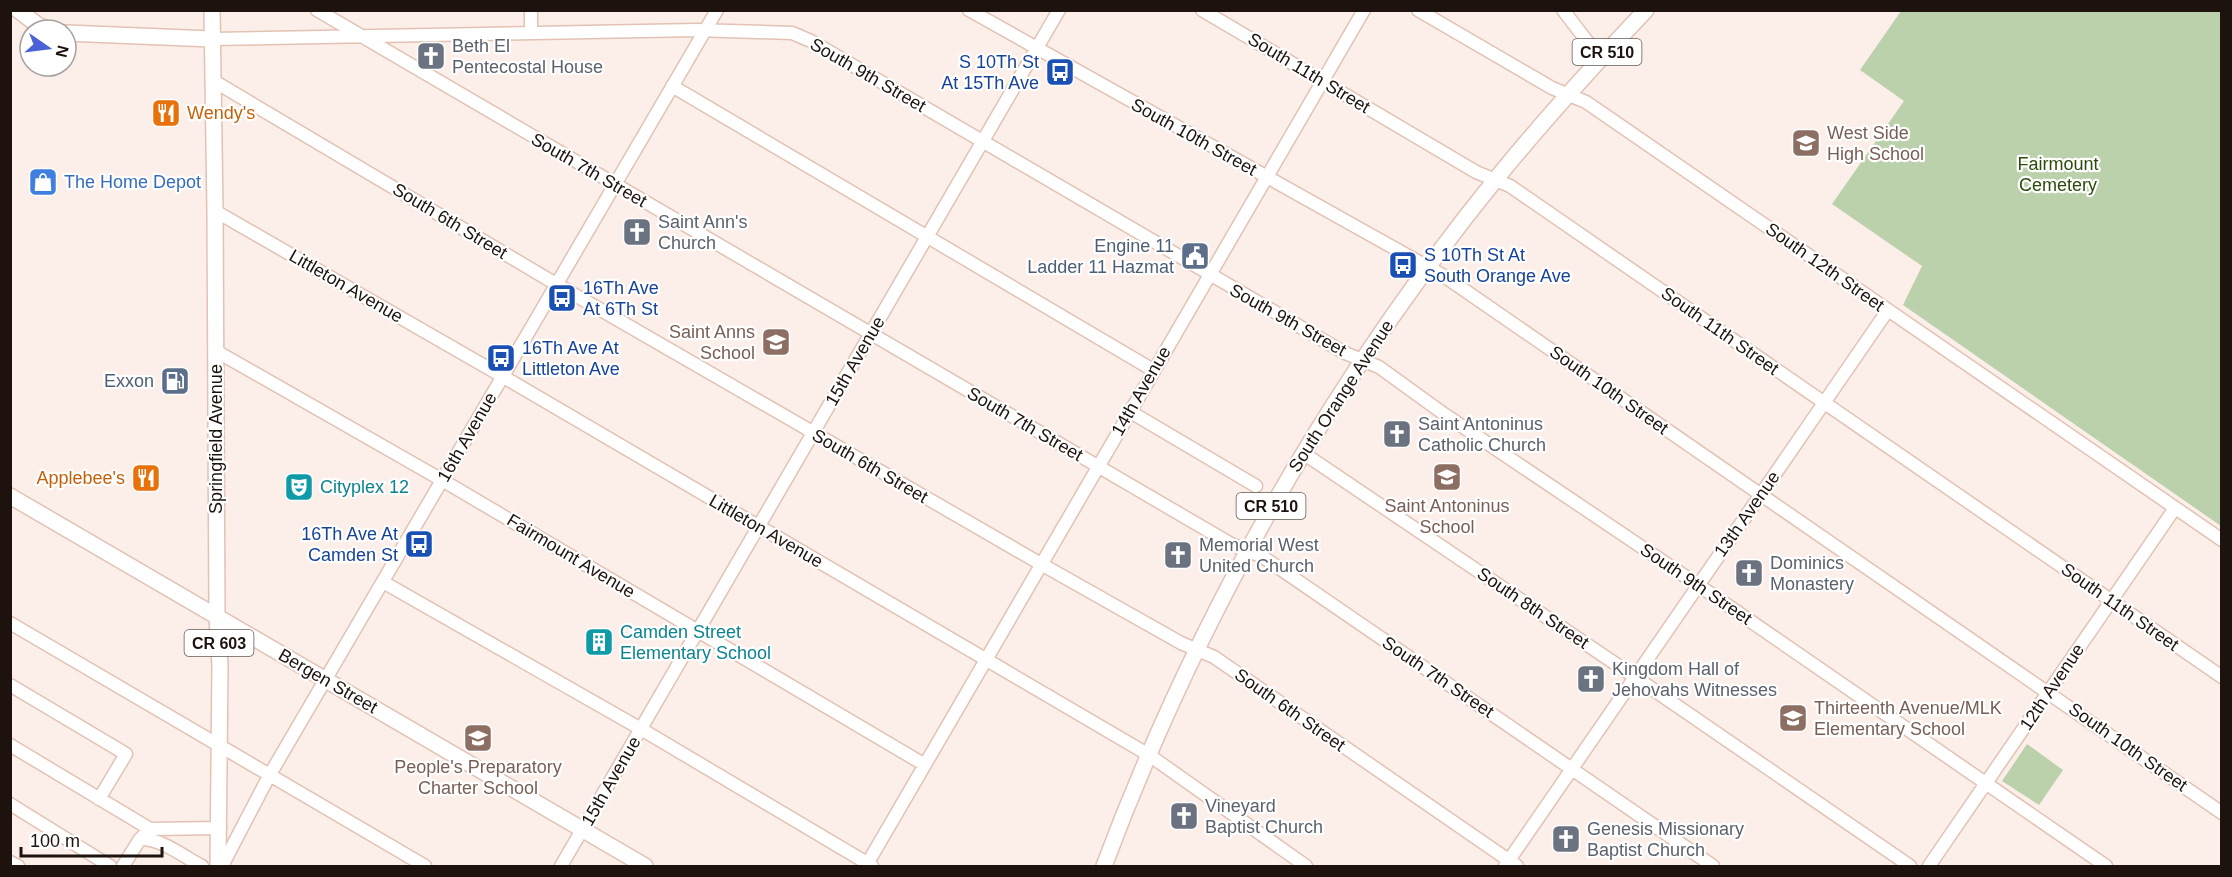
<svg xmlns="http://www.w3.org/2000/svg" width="2232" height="877" viewBox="0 0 2232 877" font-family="Helvetica,sans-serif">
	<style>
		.green { fill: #bad1ab }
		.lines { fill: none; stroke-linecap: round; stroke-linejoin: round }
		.minor-casing { stroke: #e2c2b4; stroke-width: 15 }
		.major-casing { stroke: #e2c2b4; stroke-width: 18 }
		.minor { stroke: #fff; stroke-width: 12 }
		.major { stroke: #fff; stroke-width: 15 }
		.labels { text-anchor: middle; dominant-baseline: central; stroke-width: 4.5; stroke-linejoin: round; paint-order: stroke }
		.shield { fill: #fff; stroke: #615956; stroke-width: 1.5 }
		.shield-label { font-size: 16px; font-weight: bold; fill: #1d120d }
		.worship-label { font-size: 18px; fill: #5b616d; stroke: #fff; text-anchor: start }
		.transit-label { font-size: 18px; fill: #164399; stroke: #fff; text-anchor: start }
		.street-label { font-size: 18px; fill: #1d120d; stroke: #fff }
		.food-label { font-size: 18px; fill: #c56008; stroke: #fff; text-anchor: start }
		.education-label { font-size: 18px; fill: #785e54; stroke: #fff; text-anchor: start }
		.park-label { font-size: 18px; fill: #2b4b0a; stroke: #fff }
		.shop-label { font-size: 18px; fill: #366cbe; stroke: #fff; text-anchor: start }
		.service-label { font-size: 18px; fill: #4e5e75; stroke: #fff; text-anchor: end }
		.culture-label { font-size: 18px; fill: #0d838f; stroke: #fff; text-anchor: start }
	</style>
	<rect width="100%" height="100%" fill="#fcefe9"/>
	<path class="green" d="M1901,11H2221V526L1903,305L1922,266L1832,204L1904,101L1860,70Z
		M2027,744L2063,770L2039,805L2002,781Z"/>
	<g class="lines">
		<g class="minor-casing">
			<path id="minor" d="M317,10L1231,544L1263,557L1713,866
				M531,10V33
				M969,10L1444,276L2222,813
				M1202,10L1476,172L1510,186L2222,677
				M1418,10L1552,88L1586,102L2222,540
				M1563,10L1600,58
				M212,39L696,30L792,33L811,41L1345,353L1379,367L1444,414L1698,585L2106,866
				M212,80L556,284L1041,564L1181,643L1214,657L1517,866
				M672,86L1153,370
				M215,211L502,376L1149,755L1306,866
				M216,351L442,480L925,765
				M1129,411L1256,486
				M1303,453L1635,677L1910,866
				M383,582L641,729L872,866
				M10,623L425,866
				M10,685L126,754L99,799
				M10,745L150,829
				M10,804L110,866
				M140,839C161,838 184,857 202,866
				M10,862L18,866
				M123,866L140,839L150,829L220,828
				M222,866L269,776L717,10
				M561,866L1059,10
				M866,866L1364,10
				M1505,866L1888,310
				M1929,866L2175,508"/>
		</g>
		<g class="major-casing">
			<path id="major" d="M18,10L39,26L50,30
				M212,10L215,211L217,616L220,665L218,866
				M66,33L212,39
				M10,496L645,866
				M1104,866C1197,618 1329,385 1496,179C1543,121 1594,65 1646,10"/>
		</g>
		<use href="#minor" class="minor"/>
		<use href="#major" class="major"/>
	</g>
	<defs>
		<g id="church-square" transform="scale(1.5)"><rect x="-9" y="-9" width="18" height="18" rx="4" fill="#6b7280" stroke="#fff"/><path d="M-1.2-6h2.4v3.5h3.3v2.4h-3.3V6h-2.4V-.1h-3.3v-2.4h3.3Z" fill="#fff"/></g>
		<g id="bus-square" transform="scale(1.5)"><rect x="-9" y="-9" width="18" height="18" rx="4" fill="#1a4fb4" stroke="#fff"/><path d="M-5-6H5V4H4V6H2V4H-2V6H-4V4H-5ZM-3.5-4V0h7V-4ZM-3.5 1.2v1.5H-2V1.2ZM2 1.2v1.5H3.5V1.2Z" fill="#fff"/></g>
		<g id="restaurant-square" transform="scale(1.5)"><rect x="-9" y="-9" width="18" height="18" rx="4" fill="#e8710a" stroke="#fff"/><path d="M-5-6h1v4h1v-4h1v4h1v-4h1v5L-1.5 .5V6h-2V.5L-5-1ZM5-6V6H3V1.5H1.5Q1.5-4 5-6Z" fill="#fff"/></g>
		<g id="school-square" transform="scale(1.5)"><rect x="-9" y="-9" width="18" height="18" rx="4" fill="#8d6e63" stroke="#fff"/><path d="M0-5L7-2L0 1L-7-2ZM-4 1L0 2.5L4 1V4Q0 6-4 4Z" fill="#fff"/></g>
		<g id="shop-square" transform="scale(1.5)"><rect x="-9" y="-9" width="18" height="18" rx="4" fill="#3f7fe0" stroke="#fff"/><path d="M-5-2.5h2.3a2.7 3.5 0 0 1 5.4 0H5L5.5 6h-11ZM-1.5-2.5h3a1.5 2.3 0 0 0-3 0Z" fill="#fff"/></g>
		<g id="civic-square" transform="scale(1.5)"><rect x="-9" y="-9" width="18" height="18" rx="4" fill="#5c6f8a" stroke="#fff"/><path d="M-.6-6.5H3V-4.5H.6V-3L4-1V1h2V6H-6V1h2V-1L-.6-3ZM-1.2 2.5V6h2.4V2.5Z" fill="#fff"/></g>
		<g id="fuel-square" transform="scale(1.5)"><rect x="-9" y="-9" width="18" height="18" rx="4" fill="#5c6f8a" stroke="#fff"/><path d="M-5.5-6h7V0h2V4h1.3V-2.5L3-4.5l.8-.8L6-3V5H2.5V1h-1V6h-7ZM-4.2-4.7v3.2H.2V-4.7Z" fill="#fff"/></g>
		<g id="theatre-square" transform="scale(1.5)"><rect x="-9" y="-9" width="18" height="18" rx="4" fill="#0f9aa8" stroke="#fff"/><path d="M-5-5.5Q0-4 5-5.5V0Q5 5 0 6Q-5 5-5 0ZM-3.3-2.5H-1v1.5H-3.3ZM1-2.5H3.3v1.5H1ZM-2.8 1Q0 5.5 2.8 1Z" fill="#fff"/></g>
		<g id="building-square" transform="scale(1.5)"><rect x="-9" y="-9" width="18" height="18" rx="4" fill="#0f9aa8" stroke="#fff"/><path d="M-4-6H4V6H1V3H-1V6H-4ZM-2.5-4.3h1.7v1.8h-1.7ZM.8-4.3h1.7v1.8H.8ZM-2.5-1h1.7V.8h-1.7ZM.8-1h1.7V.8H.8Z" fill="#fff"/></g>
	</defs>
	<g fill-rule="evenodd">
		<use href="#church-square" x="431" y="56"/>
		<use href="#bus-square" x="1060" y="72"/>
		<use href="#restaurant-square" x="166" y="113"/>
		<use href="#school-square" x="1806" y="143"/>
		<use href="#shop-square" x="43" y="182"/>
		<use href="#church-square" x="637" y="232"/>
		<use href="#civic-square" x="1195" y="256"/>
		<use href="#bus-square" x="1403" y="265"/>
		<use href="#bus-square" x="562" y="298"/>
		<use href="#school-square" x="776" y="342"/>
		<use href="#bus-square" x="501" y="358"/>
		<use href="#fuel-square" x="175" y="381"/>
		<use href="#church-square" x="1397" y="434"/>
		<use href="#school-square" x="1447" y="477"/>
		<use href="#restaurant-square" x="146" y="478"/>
		<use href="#theatre-square" x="299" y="487"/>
		<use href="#bus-square" x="419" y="544"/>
		<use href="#church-square" x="1178" y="555"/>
		<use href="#church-square" x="1749" y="573"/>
		<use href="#building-square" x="599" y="642"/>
		<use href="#church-square" x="1591" y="679"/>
		<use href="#school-square" x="1793" y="718"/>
		<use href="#school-square" x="478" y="738"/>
		<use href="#church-square" x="1184" y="816"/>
		<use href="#church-square" x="1566" y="839"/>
	</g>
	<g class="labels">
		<g class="shield">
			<rect x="1572.5" y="39" width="69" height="26" rx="4.5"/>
			<rect x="1236.5" y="493" width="69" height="26" rx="4.5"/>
			<rect x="184.5" y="630" width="69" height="26" rx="4.5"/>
		</g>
		<g class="shield-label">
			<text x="1607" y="52">CR 510</text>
			<text x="1271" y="506">CR 510</text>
			<text x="219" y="643">CR 603</text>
		</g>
		<g class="worship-label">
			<text x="452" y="46">Beth El<tspan x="452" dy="21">Pentecostal House</tspan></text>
			<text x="658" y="222">Saint Ann's<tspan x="658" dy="21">Church</tspan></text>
			<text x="1418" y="424">Saint Antoninus<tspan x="1418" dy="21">Catholic Church</tspan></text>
			<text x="1199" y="545">Memorial West<tspan x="1199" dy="21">United Church</tspan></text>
			<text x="1770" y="563">Dominics<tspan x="1770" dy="21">Monastery</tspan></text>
			<text x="1612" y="669">Kingdom Hall of<tspan x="1612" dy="21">Jehovahs Witnesses</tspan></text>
			<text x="1205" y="806">Vineyard<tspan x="1205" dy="21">Baptist Church</tspan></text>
			<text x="1587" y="829">Genesis Missionary<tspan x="1587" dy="21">Baptist Church</tspan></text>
		</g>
		<g class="transit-label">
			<text x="1039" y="62" text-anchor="end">S 10Th St<tspan x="1039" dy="21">At 15Th Ave</tspan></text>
			<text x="1424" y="255">S 10Th St At<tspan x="1424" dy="21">South Orange Ave</tspan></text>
			<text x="583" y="288">16Th Ave<tspan x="583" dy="21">At 6Th St</tspan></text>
			<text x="522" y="348">16Th Ave At<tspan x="522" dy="21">Littleton Ave</tspan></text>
			<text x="398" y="534" text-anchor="end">16Th Ave At<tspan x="398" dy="21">Camden St</tspan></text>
		</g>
		<g class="street-label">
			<text transform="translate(1309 73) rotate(31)">South 11th Street</text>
			<text transform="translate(868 75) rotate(30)">South 9th Street</text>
			<text transform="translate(1194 137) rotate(29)">South 10th Street</text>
			<text transform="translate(589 170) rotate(30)">South 7th Street</text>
			<text transform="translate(450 221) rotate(31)">South 6th Street</text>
			<text transform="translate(1825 267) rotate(35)">South 12th Street</text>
			<text transform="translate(346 286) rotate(30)">Littleton Avenue</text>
			<text transform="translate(1288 320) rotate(29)">South 9th Street</text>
			<text transform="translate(1720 331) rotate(35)">South 11th Street</text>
			<text transform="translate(855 361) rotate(-60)">15th Avenue</text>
			<text transform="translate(1609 390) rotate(35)">South 10th Street</text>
			<text transform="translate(1141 391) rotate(-60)">14th Avenue</text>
			<text transform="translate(1341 396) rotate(-57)">South Orange Avenue</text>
			<text transform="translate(1025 424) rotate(30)">South 7th Street</text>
			<text transform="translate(467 437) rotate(-60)">16th Avenue</text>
			<text transform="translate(216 439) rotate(-90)">Springfield Avenue</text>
			<text transform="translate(870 466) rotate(30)">South 6th Street</text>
			<text transform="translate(1747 514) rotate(-55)">13th Avenue</text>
			<text transform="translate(766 531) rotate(30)">Littleton Avenue</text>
			<text transform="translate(571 556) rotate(31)">Fairmount Avenue</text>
			<text transform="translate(1696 584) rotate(34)">South 9th Street</text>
			<text transform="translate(2120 607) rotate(35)">South 11th Street</text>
			<text transform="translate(1533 608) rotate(34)">South 8th Street</text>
			<text transform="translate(1438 677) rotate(34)">South 7th Street</text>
			<text transform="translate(328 681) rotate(30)">Bergen Street</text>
			<text transform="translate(2052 687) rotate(-56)">12th Avenue</text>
			<text transform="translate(1290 710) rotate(35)">South 6th Street</text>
			<text transform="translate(2128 747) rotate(35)">South 10th Street</text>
			<text transform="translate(611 781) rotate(-60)">15th Avenue</text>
		</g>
		<g class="food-label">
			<text x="187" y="113">Wendy's</text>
			<text x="125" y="478" text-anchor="end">Applebee's</text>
		</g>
		<g class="education-label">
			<text x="1827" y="133">West Side<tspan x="1827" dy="21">High School</tspan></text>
			<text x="755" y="332" text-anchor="end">Saint Anns<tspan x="755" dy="21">School</tspan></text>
			<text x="1447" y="506" text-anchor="middle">Saint Antoninus<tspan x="1447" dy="21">School</tspan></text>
			<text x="1814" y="708">Thirteenth Avenue/MLK<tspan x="1814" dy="21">Elementary School</tspan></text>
			<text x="478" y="767" text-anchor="middle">People's Preparatory<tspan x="478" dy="21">Charter School</tspan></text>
		</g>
		<g class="park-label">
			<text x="2058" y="164">Fairmount<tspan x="2058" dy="21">Cemetery</tspan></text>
		</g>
		<g class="shop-label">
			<text x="64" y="182">The Home Depot</text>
		</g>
		<g class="service-label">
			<text x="1174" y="246">Engine 11<tspan x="1174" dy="21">Ladder 11 Hazmat</tspan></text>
			<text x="154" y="381">Exxon</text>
		</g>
		<g class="culture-label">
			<text x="320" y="487">Cityplex 12</text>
			<text x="620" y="632">Camden Street<tspan x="620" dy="21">Elementary School</tspan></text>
		</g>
	</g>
	<rect width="2232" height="877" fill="none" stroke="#1d120d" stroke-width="24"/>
	<g transform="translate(48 48) rotate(104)"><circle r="28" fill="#ffffff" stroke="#a5a09e" stroke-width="1.5"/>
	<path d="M0-4.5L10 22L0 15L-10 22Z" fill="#4b62d7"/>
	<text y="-9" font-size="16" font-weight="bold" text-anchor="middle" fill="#1d120d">N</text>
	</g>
	<path d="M21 847v9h141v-9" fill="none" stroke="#1d120d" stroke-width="3"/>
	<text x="30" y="847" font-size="18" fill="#1d120d" stroke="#ffffff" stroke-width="4.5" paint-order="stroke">100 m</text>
</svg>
